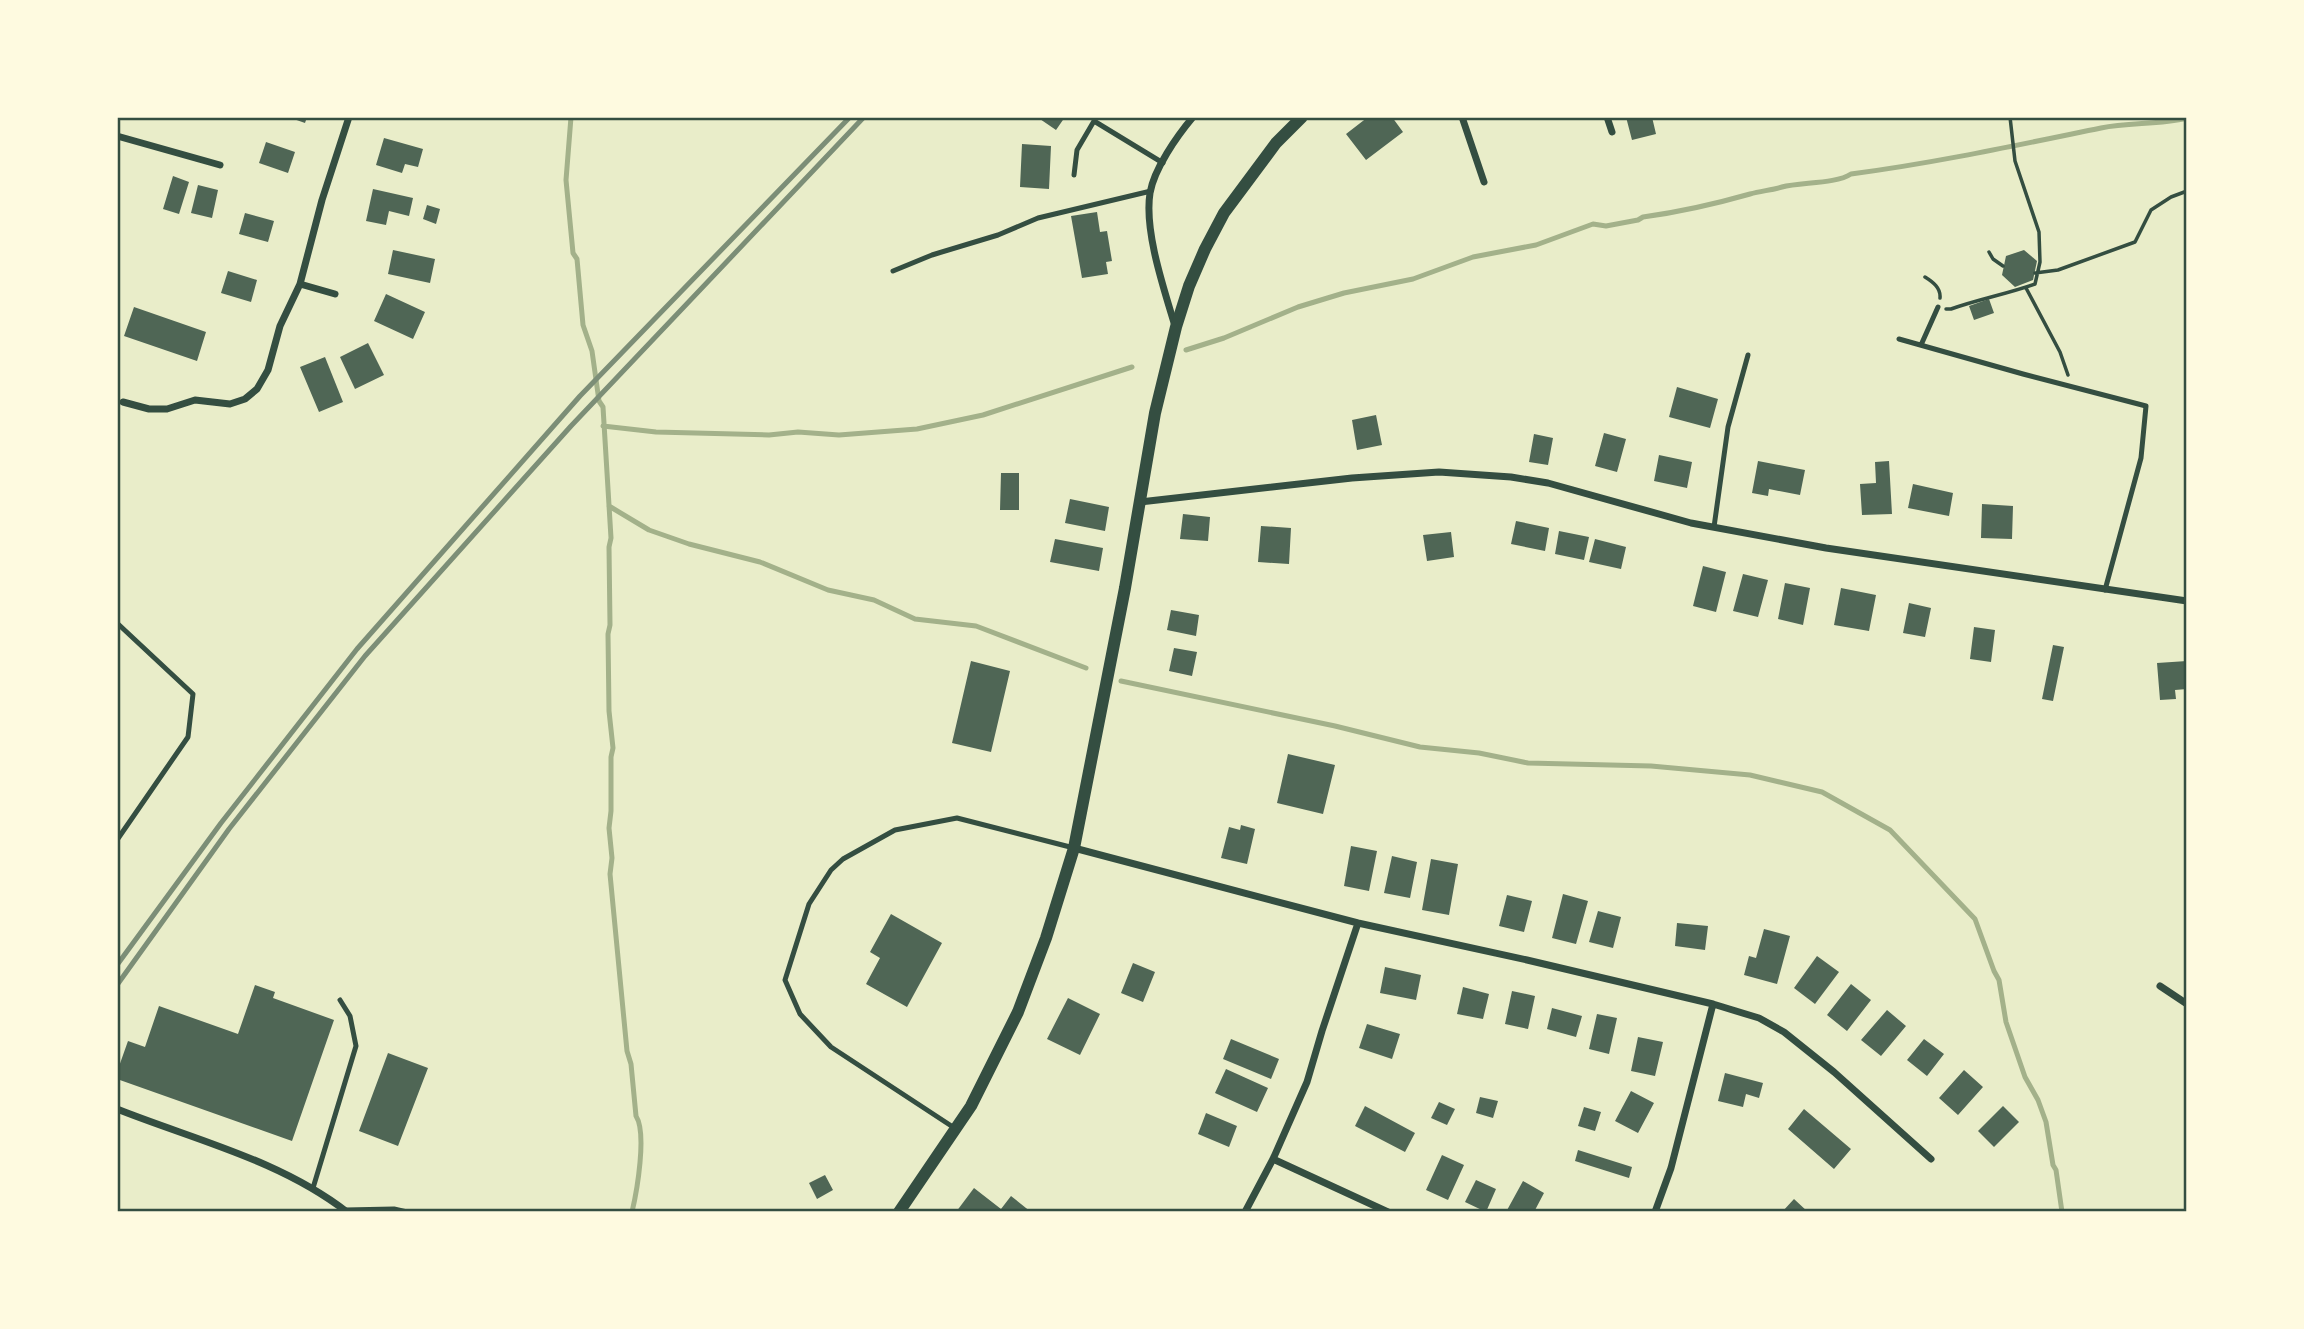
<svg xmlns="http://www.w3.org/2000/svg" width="2304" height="1329" viewBox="0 0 2304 1329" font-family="Quicksand,sans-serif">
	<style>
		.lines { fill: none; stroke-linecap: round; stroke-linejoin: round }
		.stream { stroke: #a3b18a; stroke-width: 5 }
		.building { fill: #4f6655 }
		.path { stroke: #344e41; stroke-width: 3.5 }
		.service { stroke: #344e41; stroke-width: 5 }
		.minor { stroke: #344e41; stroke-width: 7 }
		.tertiary { stroke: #344e41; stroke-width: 12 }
		.rail { stroke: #7c8e77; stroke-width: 5 }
		.neatline { fill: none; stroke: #344e41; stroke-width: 2.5 }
	</style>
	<rect width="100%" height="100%" fill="#e9edc9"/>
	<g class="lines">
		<path class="stream" d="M571,117L566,180L573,253L577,259L583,325L592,351L599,401L603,407L611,538L609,547L610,625L608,634L609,711L613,748L611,757V811L609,828L612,858L610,874L627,1051L631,1064L636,1116C647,1133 637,1191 632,1212
			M1186,350L1224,338L1298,307L1344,293L1413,279L1473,257L1536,245L1593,224L1606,226L1638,220L1643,217C1680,212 1715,204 1750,194C1761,191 1772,190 1782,187C1800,182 1836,184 1851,174C1935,163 2018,145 2101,128C2129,122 2159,125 2187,118
			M603,426L656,432L769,435L798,432L839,435L917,429L983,415L1132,367
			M609,506L649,530L689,544L760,562L828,590L874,600L915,619L976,626L1086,668
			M1121,681L1335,726L1420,747L1479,753L1528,763L1651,766L1750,775L1822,792L1890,830L1975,919L1994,971L1999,980L2006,1022L2025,1077L2038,1100L2046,1122L2053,1165L2056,1170L2062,1212"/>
	</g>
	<path class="building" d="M288,117H307L305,123Z
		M1037,117H1065L1056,130Z
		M1368,117H1392L1403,132L1366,160L1346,134Z
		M1626,117H1652L1656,134L1632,140Z
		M384,138L423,149L418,167L405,164L402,173L376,165Z
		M266,142L295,152L288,173L259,163Z
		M1022,144L1051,146L1049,189L1020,187Z
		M173,176L189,182L179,214L163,209Z
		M198,185L218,190L212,218L191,213Z
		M373,189L413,198L409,216L389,211L386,225L366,221Z
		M427,205L440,209L436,224L423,219Z
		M1097,212L1100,232L1107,231L1112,261L1106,262L1108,274L1082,278L1071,216Z
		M245,213L274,221L268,242L239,234Z
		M393,250L435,259L430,283L388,274Z
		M2024,250L2037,261L2033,280L2015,287L2002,275L2006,256Z
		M228,271L257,280L251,302L221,293Z
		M386,294L425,312L413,339L374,321Z
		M1989,299L1994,313L1974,320L1969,306Z
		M134,307L206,332L197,361L124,336Z
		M368,343L384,375L355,389L340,357Z
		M325,357L343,402L319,412L300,367Z
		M1677,387L1718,399L1710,428L1669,417Z
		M1376,415L1382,445L1357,450L1352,420Z
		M1604,433L1626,439L1617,472L1595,466Z
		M1534,434L1553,438L1548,465L1529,462Z
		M1659,455L1692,462L1687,488L1654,481Z
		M1758,461L1805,470L1800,495L1769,489L1768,496L1752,493Z
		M1889,461L1892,514L1862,515L1860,484L1876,483L1875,462Z
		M1001,473H1019V510H1000Z
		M1913,484L1953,493L1949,516L1908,508Z
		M1070,499L1109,507L1105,531L1065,523Z
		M1982,504L2013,506L2012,539L1981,538Z
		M1183,514L1210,517L1208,541L1180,539Z
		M1516,521L1549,528L1545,551L1511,544Z
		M1261,526L1291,528L1289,564L1258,562Z
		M1559,531L1589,537L1584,560L1555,554Z
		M1451,532L1454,557L1427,561L1423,535Z
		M1055,539L1103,548L1099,571L1050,562Z
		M1595,539L1626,547L1621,569L1589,562Z
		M1703,566L1726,572L1716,612L1693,606Z
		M1743,574L1768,580L1758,617L1733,611Z
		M1785,583L1810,588L1803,625L1778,619Z
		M1841,588L1876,595L1869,631L1834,625Z
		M1909,603L1931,608L1925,637L1903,633Z
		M1171,610L1199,615L1196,636L1167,630Z
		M1974,627L1995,630L1991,662L1970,659Z
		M2053,645L2064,647L2053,701L2042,699Z
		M1174,648L1197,652L1192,676L1169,671Z
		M971,661L1010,671L991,752L952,743Z
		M2187,661V689L2175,690L2176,699L2160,700L2157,663Z
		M1288,754L1335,765L1323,814L1277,803Z
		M1241,825L1255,829L1247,864L1221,858L1229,827L1240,830Z
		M1351,846L1377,851L1369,891L1344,886Z
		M1392,856L1417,862L1410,898L1384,893Z
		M1431,859L1458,864L1449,915L1422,910Z
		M1563,894L1588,901L1576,944L1552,938Z
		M1507,895L1532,901L1524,932L1499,926Z
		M1598,911L1621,917L1613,948L1589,942Z
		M891,914L942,943L907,1007L866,984L880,958L870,952Z
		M1677,923L1708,926L1705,950L1675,946Z
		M1764,929L1790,936L1777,984L1744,975L1749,956L1756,958Z
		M1817,956L1839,972L1815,1004L1794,988Z
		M1133,963L1155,972L1143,1002L1121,993Z
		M1385,967L1421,975L1416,1000L1380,993Z
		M1851,984L1871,1000L1847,1031L1827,1015Z
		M255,985L275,992L273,998L334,1020L292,1141L117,1079V1072L128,1041L145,1047L159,1006L238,1034Z
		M1463,987L1489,994L1483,1019L1457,1014Z
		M1512,991L1535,996L1528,1029L1505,1024Z
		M1068,998L1100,1014L1080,1055L1047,1039Z
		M1552,1008L1582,1016L1576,1037L1547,1029Z
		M1887,1010L1906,1026L1881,1056L1861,1040Z
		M1597,1014L1617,1018L1609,1054L1589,1049Z
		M1367,1024L1400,1034L1392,1059L1359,1048Z
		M1638,1037L1663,1042L1655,1076L1631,1071Z
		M1231,1039L1279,1059L1271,1079L1223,1059Z
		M1924,1039L1944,1054L1927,1076L1907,1060Z
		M388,1053L428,1068L398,1146L359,1131Z
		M1226,1069L1268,1088L1257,1112L1215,1093Z
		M1964,1070L1983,1087L1958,1115L1939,1098Z
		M1725,1073L1763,1083L1759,1098L1746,1094L1743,1107L1718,1101Z
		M1631,1091L1654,1103L1638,1133L1615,1121Z
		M1480,1097L1498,1101L1493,1118L1476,1113Z
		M1439,1102L1455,1109L1447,1125L1431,1118Z
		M1365,1106L1415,1133L1405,1152L1355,1126Z
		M2003,1106L2019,1122L1994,1147L1978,1131Z
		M1584,1107L1601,1112L1595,1131L1578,1126Z
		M1804,1109L1851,1149L1834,1169L1788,1129Z
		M1206,1113L1237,1126L1229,1147L1198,1134Z
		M1578,1150L1632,1167L1629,1178L1575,1161Z
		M1442,1155L1464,1165L1448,1200L1426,1190Z
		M825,1175L833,1190L817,1199L809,1183Z
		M1476,1180L1496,1189L1486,1212L1465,1202Z
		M1523,1181L1544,1193L1534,1212H1506Z
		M974,1188L1001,1209L1011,1196L1031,1212H956Z
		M1794,1199L1808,1212H1782Z"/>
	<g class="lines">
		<path class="path" d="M1989,252L1993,259L2003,266
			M2035,273L2058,270L2135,242L2151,210L2171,197L2187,191
			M1925,277C1933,282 1941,288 1940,298
			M2026,288L2060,352L2068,375
			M1946,309H1951C1979,299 2007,294 2035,284L2040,262L2039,232L2015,161L2010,117"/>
		<path class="service" d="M1074,175L1077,150L1094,121L1163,163
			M893,271L932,255L998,235L1038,218L1151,191
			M1899,339L2023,374L2146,406L2141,458L2105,590
			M1921,345L1938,307
			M1714,527L1728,427L1748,355
			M117,623L193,694L188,737L117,840
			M956,1129L831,1047L800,1014L785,980L809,904L831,870L843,859L895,830L957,818L1074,848
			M313,1188L356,1046L350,1016L340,1000
			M345,1210L394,1209L407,1212"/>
		<path class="minor" d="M1462,117L1484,182
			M1607,117L1612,132
			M117,136L220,165
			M300,284L335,294
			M1175,326C1164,289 1144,231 1150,193C1154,169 1177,136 1193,117
			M123,402L149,409H167L195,400L230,404L245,399L257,389L268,370L280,326L300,284L322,200L349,117
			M1140,502L1352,478L1439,472L1511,477L1548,483L1691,523L1826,548L2187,601
			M1074,848L1358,923L1527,960L1713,1004L1759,1018L1784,1032L1834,1072L1931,1159
			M2160,986L2187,1004
			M117,1109C195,1140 280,1160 347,1212
			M1273,1159L1388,1212
			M1245,1212L1273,1159L1307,1082L1322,1031L1358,923
			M1655,1212L1671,1168L1713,1004"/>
		<path class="tertiary" d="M899,1212L971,1106L1018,1012L1046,938L1074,848L1125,588L1155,413L1176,327L1189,286L1205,249L1224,213L1276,143L1302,117"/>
		<path class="rail" d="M117,965L221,823L357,649L580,396L850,117
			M117,985L229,829L365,656L571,426L864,117"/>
	</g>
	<rect width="2304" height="1329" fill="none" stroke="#fefae0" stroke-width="238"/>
	<rect x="119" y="119" width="2066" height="1091" class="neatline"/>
</svg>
